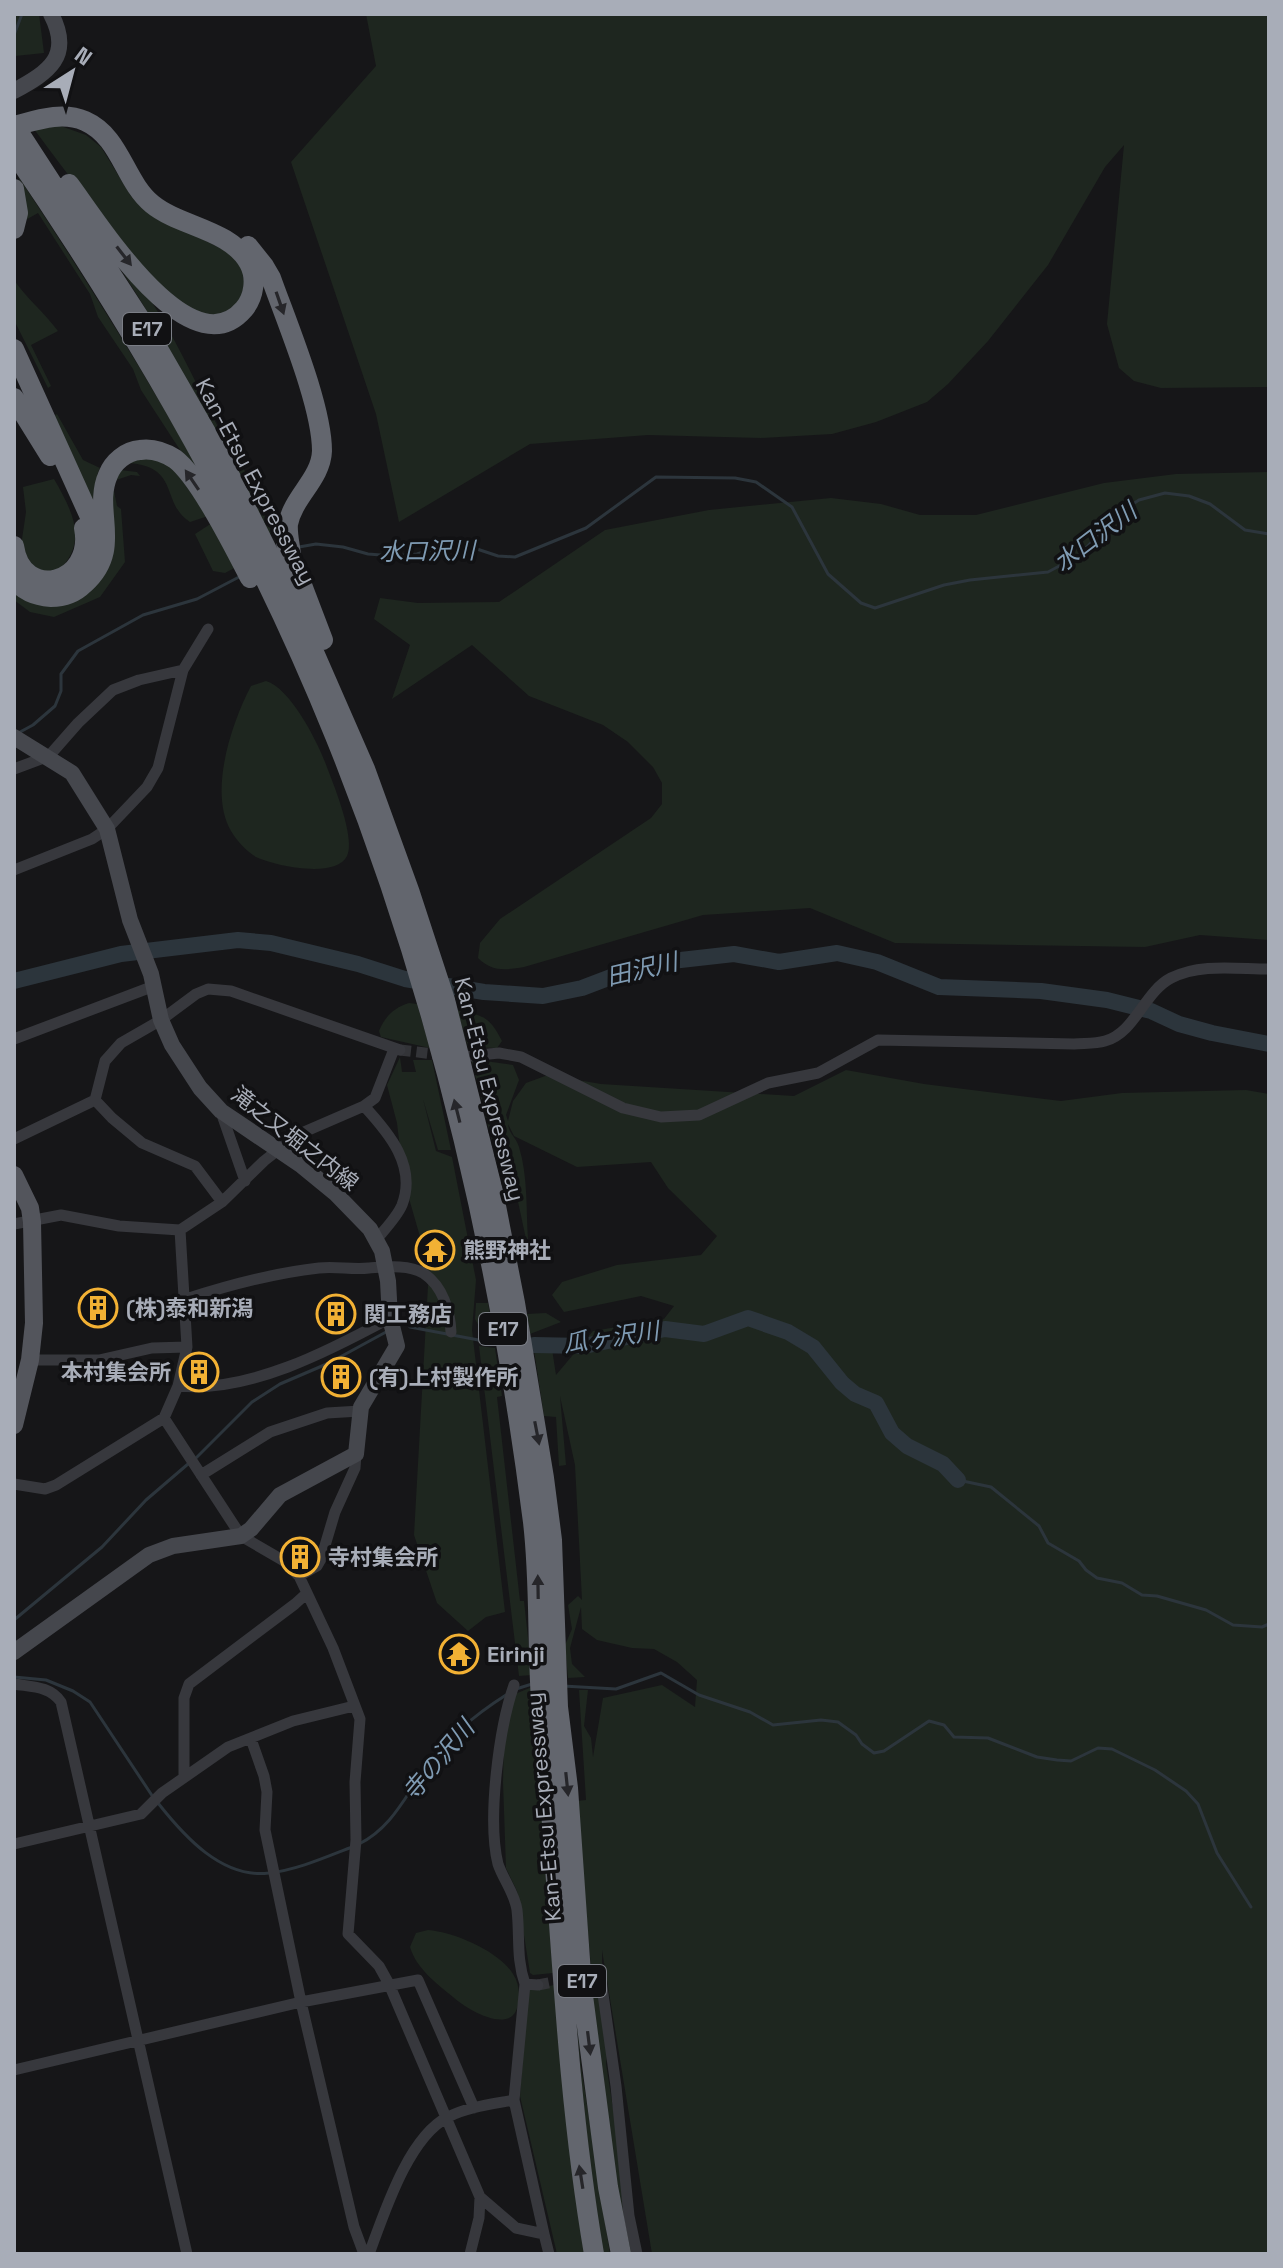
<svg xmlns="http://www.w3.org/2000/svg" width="1283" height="2268" viewBox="0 0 1283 2268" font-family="'Space Grotesk','Noto Sans JP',sans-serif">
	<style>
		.green { fill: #1e261f }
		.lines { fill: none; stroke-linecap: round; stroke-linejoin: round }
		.stream { stroke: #2c353c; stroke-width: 3 }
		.river { stroke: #2c353c; stroke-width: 16 }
		.street-tunnel { stroke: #333438; stroke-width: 11; stroke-dasharray: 11 5.5; stroke-linecap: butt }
		.street { stroke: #37383d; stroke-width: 11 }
		.secondary { stroke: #45474d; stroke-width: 16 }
		.primary { stroke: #53555c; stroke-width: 18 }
		.highway { stroke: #63666e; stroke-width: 20 }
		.oneway { fill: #26262a }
		.labels { text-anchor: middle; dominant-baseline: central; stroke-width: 7; stroke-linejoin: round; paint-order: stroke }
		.shield { fill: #111113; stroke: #7b7e86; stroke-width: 2 }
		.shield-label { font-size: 20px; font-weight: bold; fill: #a8adb8 }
		.street-label { font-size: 22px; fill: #a8adb8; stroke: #111113 }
		.poi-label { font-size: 22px; font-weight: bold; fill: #a8adb8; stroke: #111113; text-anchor: start }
		.water-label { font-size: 24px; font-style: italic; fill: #7f9bb3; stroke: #111113 }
	</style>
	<rect width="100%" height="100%" fill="#161618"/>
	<path class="green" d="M14,14H39L44,53L15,56Z
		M366,14H1269V387L1161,388L1134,381L1119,368L1107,324L1124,145L1105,167L1048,265L988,341L948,384L927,402L876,422L832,434L761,438L648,435L530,444L399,522L376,414L291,162L376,66Z
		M55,124L86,135L101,147L131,196L144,210L228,252L242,268L246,293C234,306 225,318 206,316C164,312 62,165 33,128Z
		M18,176C86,279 151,383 211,491L208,493L141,390L133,369L98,317L90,294L38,213L22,222L21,184Z
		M110,252C162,299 192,379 225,440L237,455L274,532L267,535L144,306Z
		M14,280C27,299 44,312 58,331L31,345L51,386L48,388L14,320Z
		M57,414L83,460L100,468L97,475L100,530L54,416Z
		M142,455L170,464L208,516L190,522C160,503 181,465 126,463Z
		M120,470L137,472L140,476L131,475L116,480L113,486L117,506L121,509L125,562L100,597L54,617L30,612L14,600V591L53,603Z
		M1269,472V940L1200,935L1145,947L895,943L810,908L703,915L524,967C505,970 492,972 478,958L480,943L500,919L651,818L662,804V783L653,767L628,742L603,725L529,696L472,645L392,699L410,645L374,619L380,598L418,603L499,602L605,530L709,510L831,498L881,504L920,515H976L1104,483L1176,474Z
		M54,479C73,512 89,543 57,572L35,570L21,546L26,512L23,487Z
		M212,523L238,566L225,573L213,571L195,534Z
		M266,681C290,688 316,739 325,762C332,781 356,837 347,856C336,879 275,866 256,857C246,851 237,841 231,831C208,792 232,722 251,686Z
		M409,1003L417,1004L430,1048L381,1037L379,1031C385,1017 393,1008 409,1003Z
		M457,1010C483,1015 490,1017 502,1041L497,1048L468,1047Z
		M400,1057L402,1072H416L413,1060H432L451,1150H438L423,1099L436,1151L452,1157L476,1280L472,1330L505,1612L486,1617L468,1631L437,1603L414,1535L429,1268L404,1181L397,1123L387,1085Z
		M471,1059L513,1065L519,1080L506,1115L508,1121L513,1101L526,1083L548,1075L601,1084L794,1096L846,1070L924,1084L1061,1101L1122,1093L1246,1090L1269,1094V2254H652L602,1950V1967L591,1968L577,1801L586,1800L579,1690H588L584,1726L591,1738L593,1757L603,1698L662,1685L695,1707L697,1680L677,1662L654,1649L632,1648L597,1640L582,1629L581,1607L570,1648L572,1664L585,1677L568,1678L565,1645L572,1629L568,1605L578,1596L582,1600L575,1465L560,1396L566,1465L559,1466L556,1417L544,1416L534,1350L552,1349L556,1375L593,1331L664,1319L674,1306L641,1296L564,1312L552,1295L562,1282L617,1265L701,1255L717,1236L668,1188L651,1162L577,1167L514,1136L508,1124C509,1134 516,1137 519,1147C528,1176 526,1209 528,1239H526L505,1141H492Z
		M476,1303H488L493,1332L480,1328L475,1319Z
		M546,1313L561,1322L530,1334L527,1314Z
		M479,1346L495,1348L502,1396L497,1397L520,1601H524L532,1675L519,1676Z
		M532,1687L553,1973L533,1975L530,1973L517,1891L506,1868L503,1782L504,1738L515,1694Z
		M428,1930C454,1932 499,1951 513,1974C519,1983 520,1994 518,2004C513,2037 466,2009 453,1997C436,1983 416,1968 410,1947L416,1933Z
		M599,1976L608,2045L606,2064L636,2254H627L600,2072L591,1977Z
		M574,1983L581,2066L610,2254H603C588,2164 580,2074 574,1983Z
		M554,1985L585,2254H557L520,2096L528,1990Z"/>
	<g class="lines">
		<path class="stream" d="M14,35L22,14
			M299,547L316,544L343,547L368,554L394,556L417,554L442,546L465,545L498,556L515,557L586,528L656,477L735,478L756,482L792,507L828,574L861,603L875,608L944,585L970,580L1048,572L1078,556L1122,511L1139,500L1165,493L1189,496L1210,504L1245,530L1269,534
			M20,732L33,725L55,706L61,691V674L78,651L143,615L197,599L239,577
			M410,1327L489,1342
			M195,1459L252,1402L280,1384L329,1363L386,1332
			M958,1480L991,1487L1039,1526L1048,1543L1079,1561L1086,1570L1097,1578L1122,1583L1142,1595L1157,1596L1206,1610L1233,1625L1262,1627L1269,1624
			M14,1620L102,1547L146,1500L188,1464
			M14,1677L46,1680L73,1691L90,1702L153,1797
			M563,1686L616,1689L661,1673L699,1695L750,1712L773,1725L821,1720L838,1722L856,1735L862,1744L874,1753L884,1751L929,1721L944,1725L954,1737L988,1738L1037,1757L1057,1760L1071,1761L1098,1748L1112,1749L1155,1770L1186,1791L1198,1804L1217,1853L1251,1907
			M516,1689L532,1684
			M158,1803C184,1836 222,1879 269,1873C297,1870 326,1857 352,1847
			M359,1844C393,1827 406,1794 428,1765C449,1736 476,1714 506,1695"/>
		<path class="river" d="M14,981L121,954L238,940L271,943L358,964L405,979L484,992L543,996L582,988L645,964L734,954L779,962L837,953L877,962L939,987L1041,991L1107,1000L1151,1011L1179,1024L1212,1033L1269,1044
			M534,1345L584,1346L665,1329L704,1334L748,1318L788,1332L813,1347L842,1383L855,1394L876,1403L892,1433L907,1446L943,1464L958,1480"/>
		<path class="street-tunnel" d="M400,1050L443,1055
			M538,1985L600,1973"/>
		<path class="street" d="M14,769L49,756L78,723L113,690L139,680L183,670
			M14,870L92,839L107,829L147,787L158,768L183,670L208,629
			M14,1039L154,986
			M470,1056L499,1053L521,1057L623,1108L661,1117L699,1115L768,1083L818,1073L878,1040L1074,1044C1084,1043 1095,1044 1105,1041C1135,1033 1144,992 1171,978C1200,963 1237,969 1269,969
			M95,1100L112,1118L142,1143L195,1166L222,1202
			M364,1106C389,1133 417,1166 402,1205C397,1217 385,1229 376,1240
			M221,1112L245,1181
			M14,1139L95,1100L105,1061L121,1043L161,1020L196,994L208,989L231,991L400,1050
			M14,1224L61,1215L119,1226L180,1230L222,1202L264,1161L297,1135L364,1106L375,1098L394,1049
			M186,1299C229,1285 274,1273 319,1268C336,1266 352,1270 369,1268C385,1267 408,1264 423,1273C443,1286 450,1311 451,1332
			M30,1360H99L152,1348L187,1347
			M178,1386C249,1393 329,1351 390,1318
			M164,1418L241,1536L284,1561L299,1576L333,1648L360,1719L355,1782L356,1840L348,1934L379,1966L389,1984L480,2197L516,2228L544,2234L549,2254
			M201,1475L270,1432L327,1413L360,1411
			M14,1484L45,1489L56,1485L164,1418L178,1386L187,1347L180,1230
			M299,1576L317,1566L321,1559L335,1512L355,1468L356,1454
			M14,1684C32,1687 50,1686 61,1702L187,2254
			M251,1739L264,1776L267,1792L265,1830L301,2002L354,2227L364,2254
			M184,1776V1698L189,1684L295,1604L306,1594
			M14,1844L141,1814L162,1793L228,1747L293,1721L354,1706
			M600,1973L616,2086L629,2216L637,2254
			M525,1984L538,1985
			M14,2070L301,2002L418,1980L474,2108
			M514,2100L525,1984C516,1958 520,1936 517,1910C515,1894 503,1879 498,1864C487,1819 499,1728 514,1685
			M369,2254C384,2214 408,2137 448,2117C467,2107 493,2104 514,2100L544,2234
			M470,2254L479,2218L480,2197"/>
		<path class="secondary" d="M14,91C49,72 73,56 51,14
			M14,737L72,773L107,829L130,920L151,974L161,1020L172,1045L200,1088L221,1111L302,1166L335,1193L370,1229L382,1251L388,1281L390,1318L397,1346L361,1407L356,1454L280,1495L251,1529L241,1536L173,1546L149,1555L14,1652"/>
		<path class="primary" d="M14,1175L30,1208L32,1222L34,1323L30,1360L14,1425"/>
		<path class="highway" d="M14,125L146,328L222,460L285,586L365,769L410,893L445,1000L494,1196L515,1303L544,1478L552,1540L558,1707L568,1788L582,1988L608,2187L621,2254
			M14,126C37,120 62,111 85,121C121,137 124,181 152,204C180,227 230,229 249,263C257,278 254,297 244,309C190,372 97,221 69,184
			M14,152C140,336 252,530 335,736C437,988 499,1253 533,1522C540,1581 537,1641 541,1700C543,1737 549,1774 551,1811C562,1959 569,2108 594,2254
			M14,189L18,213L14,229
			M248,246L264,266L271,278C287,323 322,406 322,451C321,479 293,497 288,524C287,533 290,545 291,555
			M14,349L90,517L95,548
			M14,398L50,456
			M286,543L323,640
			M14,546C22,603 95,584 84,528
			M14,579C23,591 36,596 51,597C64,597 75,593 84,584C124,548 92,511 108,475C113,462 126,451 140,450C153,448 164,452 175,459C199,477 235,549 250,578"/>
	</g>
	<defs><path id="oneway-solid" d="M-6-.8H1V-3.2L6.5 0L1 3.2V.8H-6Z" transform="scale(2)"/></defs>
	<g class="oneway">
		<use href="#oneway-solid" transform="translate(124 256) rotate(52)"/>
		<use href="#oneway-solid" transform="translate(280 303) rotate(71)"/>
		<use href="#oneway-solid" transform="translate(192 480) rotate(-124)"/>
		<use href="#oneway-solid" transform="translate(457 1111) rotate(-104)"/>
		<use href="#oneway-solid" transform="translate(537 1433) rotate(79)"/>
		<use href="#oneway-solid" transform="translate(538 1587) rotate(-91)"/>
		<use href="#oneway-solid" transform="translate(567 1784) rotate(84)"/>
		<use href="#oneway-solid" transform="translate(589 2043) rotate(83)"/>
		<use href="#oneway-solid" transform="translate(581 2177) rotate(-99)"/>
	</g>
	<defs>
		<g id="temple-ring" transform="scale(2)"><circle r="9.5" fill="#111113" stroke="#f2b134" stroke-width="1.5"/><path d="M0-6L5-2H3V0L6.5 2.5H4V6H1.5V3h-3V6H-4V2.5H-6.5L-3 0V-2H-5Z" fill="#f2b134"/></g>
		<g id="building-ring" transform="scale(2)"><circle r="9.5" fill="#111113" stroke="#f2b134" stroke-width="1.5"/><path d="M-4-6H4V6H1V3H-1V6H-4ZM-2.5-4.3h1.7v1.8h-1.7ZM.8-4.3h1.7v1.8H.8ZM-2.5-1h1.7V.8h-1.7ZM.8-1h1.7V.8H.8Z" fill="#f2b134"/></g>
	</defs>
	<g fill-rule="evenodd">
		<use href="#temple-ring" x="435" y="1250"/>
		<use href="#building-ring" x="98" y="1308"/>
		<use href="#building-ring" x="336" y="1314"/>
		<use href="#building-ring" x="199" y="1372"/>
		<use href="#building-ring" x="341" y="1377"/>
		<use href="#building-ring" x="300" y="1557"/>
		<use href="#temple-ring" x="459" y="1654"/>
	</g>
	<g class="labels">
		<g class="shield">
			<rect x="123" y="313" width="48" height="32" rx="6"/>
			<rect x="479" y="1313" width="48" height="32" rx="6"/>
			<rect x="558" y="1965" width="48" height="32" rx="6"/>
		</g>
		<g class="shield-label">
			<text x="147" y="329">E17</text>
			<text x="503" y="1329">E17</text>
			<text x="582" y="1981">E17</text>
		</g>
		<g class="street-label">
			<text transform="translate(256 481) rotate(62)">Kan-Etsu Expressway</text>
			<text transform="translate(490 1089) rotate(76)">Kan-Etsu Expressway</text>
			<text transform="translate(295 1138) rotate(38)">滝之又堀之内線</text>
			<text transform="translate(543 1807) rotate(-95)">Kan-Etsu Expressway</text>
		</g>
		<g class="poi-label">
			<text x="463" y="1250">熊野神社</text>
			<text x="126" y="1308">(株)泰和新潟</text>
			<text x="364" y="1314">関工務店</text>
			<text x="171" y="1372" text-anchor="end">本村集会所</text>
			<text x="369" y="1377">(有)上村製作所</text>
			<text x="328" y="1557">寺村集会所</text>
			<text x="487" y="1654">Eirinji</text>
		</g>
		<g class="water-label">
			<text transform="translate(1095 537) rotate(-37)">水口沢川</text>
			<text transform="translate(427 551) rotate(-1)">水口沢川</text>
			<text transform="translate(642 969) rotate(-13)">田沢川</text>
			<text transform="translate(611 1337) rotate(-8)">瓜ヶ沢川</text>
			<text transform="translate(438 1760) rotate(-50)">寺の沢川</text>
		</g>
	</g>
	<rect width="1283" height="2268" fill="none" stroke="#a8adb8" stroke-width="32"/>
	<g transform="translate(72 72) rotate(36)" stroke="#111113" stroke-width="6" paint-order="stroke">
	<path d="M0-6L14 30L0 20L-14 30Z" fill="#a8adb8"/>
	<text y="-12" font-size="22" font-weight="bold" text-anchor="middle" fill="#a8adb8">N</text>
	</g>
</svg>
